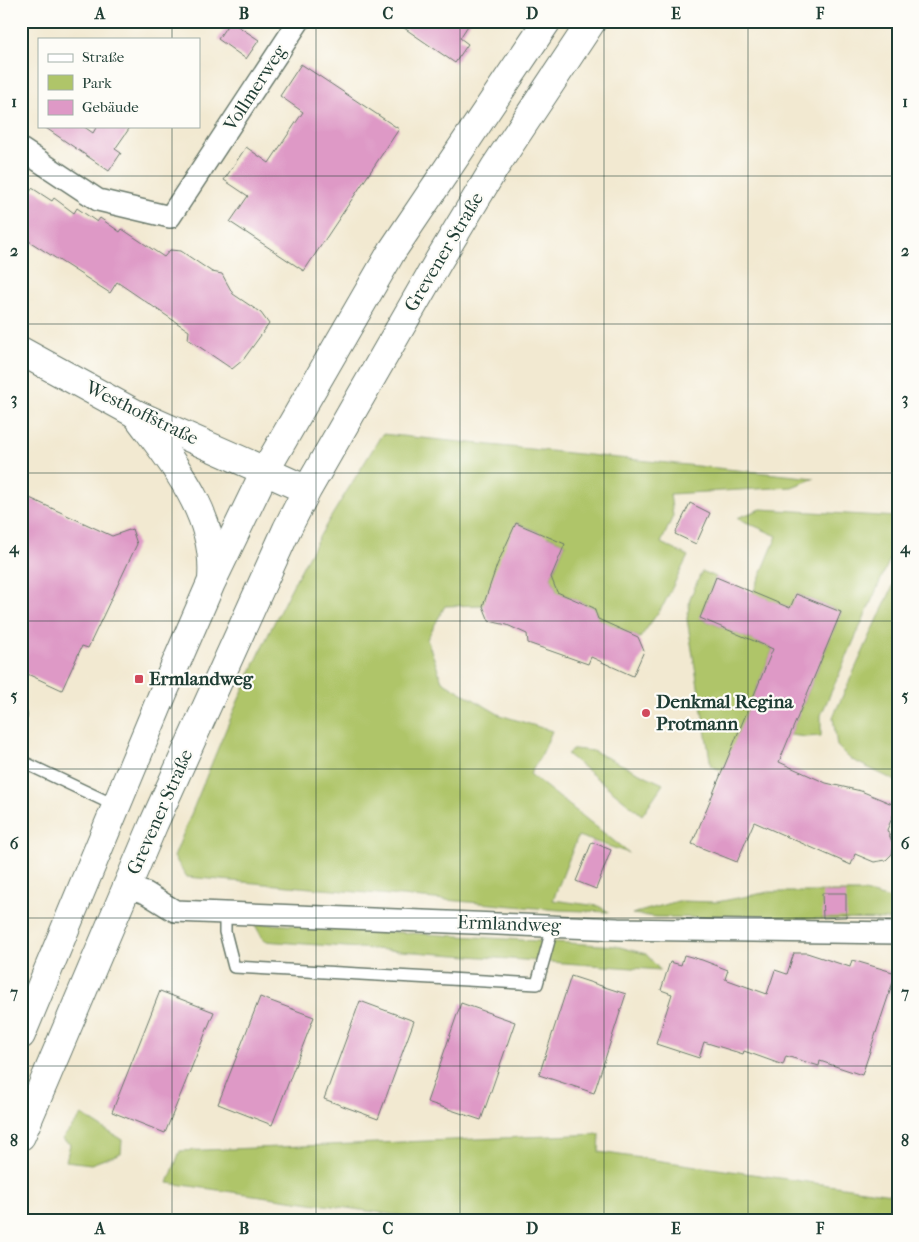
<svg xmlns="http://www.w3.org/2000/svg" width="919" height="1242" viewBox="0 0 919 1242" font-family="'IM FELL French Canon',serif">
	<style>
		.green { fill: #afc569; stroke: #67814e }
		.building { fill: #de99c6 }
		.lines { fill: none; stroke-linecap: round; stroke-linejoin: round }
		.service-casing { stroke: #69796b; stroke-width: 14 }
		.minor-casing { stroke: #69796b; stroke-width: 24 }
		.tertiary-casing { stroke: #69796b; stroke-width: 30 }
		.secondary-casing { stroke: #69796b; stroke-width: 30 }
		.service { stroke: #fff; stroke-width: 11 }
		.minor { stroke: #fff; stroke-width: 21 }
		.tertiary { stroke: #fff; stroke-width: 28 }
		.secondary { stroke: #fff; stroke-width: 28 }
		.grid { fill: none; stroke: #1f3d34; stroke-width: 1; stroke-opacity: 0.55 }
		.poi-dot { fill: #d1495b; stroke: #fdfcf7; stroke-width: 2 }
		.labels { text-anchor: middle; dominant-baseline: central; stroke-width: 4.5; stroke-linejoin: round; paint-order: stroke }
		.street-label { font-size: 19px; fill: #1f3d34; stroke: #fdfcf7 }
		.poi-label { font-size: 19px; font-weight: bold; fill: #1f3d34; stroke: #fdfcf7; text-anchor: start }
		.neatline { fill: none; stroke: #1f3d34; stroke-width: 2 }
		.grid-label { font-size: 16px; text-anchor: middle; font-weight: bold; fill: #1f3d34 }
	</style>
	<rect width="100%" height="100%" fill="#fdfcf7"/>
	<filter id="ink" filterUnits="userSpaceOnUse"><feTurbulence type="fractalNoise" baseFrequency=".02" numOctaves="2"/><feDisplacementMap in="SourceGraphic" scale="10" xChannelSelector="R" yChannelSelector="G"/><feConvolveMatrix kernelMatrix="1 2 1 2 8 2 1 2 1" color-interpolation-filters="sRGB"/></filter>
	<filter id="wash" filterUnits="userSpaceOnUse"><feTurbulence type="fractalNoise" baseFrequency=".0096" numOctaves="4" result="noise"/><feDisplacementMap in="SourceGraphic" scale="20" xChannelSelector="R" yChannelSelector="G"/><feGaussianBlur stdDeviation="1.12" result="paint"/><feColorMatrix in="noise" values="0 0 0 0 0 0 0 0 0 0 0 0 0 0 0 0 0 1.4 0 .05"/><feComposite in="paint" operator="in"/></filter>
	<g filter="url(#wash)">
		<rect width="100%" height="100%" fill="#f2e9d1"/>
		<path class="green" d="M382,434L815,478L792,487L670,494L673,516L661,543L688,556L664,604L640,638L598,619L594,608L557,592L551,577L565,544L548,536L546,540L540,538L538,532L517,523L486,602L483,605L445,606L427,639L442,681L500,715L552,731L542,754L530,774L629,853L578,836L553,900L598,906L609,912L559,910L187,877L174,857C216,751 259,644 315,544C336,507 360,471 382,434Z
			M761,509L898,517V541L821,715V736L806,737L790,735L841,612L797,594L790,608L753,593L777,536L737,518Z
			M702,571L716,577L700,618L773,649L723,771L711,766L687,619L690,598Z
			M898,575V782L850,759L837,746L833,717Z
			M574,749L593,751L663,784L642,815L567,754Z
			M769,892H864L898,901V920L656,917L632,914L678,901L717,902Z
			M254,923L616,946L646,954L660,970L264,941Z
			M82,1115L122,1140L121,1153L91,1164L66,1161L70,1144L62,1139Z
			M600,1134L599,1152L898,1195V1221H439L168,1183L180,1151Z"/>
		<g id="blocks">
			<path class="building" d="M230,21L259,40L246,59L218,39Z
				M394,21H471L460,38L468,44L455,63Z
				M301,64L399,129L304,271L230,222L248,196L224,180L246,147L269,163L303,112L280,96Z
				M43,126H83L93,133L97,126H131L115,149L121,153L109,171Z
				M21,184L30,192L32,188L52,201L54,198L74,213L77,208L97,222L100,218L120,232L122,229L164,257L170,250L181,251L212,272L222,274L233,294L261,313L269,324L243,360L232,369L188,339L189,331L117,282L110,293L21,236Z
				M21,494L112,536L132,529L137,544L88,648L82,646L62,690L21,671Z
				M690,503L710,513L696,544L675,534Z
				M516,523L565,544L551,577L557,592L594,608L598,619L638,637L644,651L633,676L591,657L588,664L528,643L527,634L507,625L489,621L483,606L497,565Z
				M716,577L790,608L796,594L841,612L779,762L826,783L861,791L897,806L887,830L894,846L892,854L886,860L874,862L855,854L851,865L754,822L737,862L692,844L773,649L700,618Z
				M592,842L611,850L596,889L576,881Z
				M822,893H846V917L823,918Z
				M794,953H807L850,967L852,960L896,973L862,1075L820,1061L819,1066L786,1056L783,1065L744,1051L743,1054L704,1042L699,1058L656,1044L672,994L661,990L670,962L681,965L684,955L702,960L728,970L725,979L767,994L775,970L787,974Z
				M571,976L626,994L594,1093L539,1075Z
				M160,991L214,1012L165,1133L112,1112Z
				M260,997L314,1017L272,1125L218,1104Z
				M360,1001L414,1021L378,1119L324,1099Z
				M461,1003L515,1022L481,1120L427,1102Z"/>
		</g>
	</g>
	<g filter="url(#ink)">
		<use href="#blocks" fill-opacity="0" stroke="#69796b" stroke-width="1"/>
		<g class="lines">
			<g class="service-casing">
				<path id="service" d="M21,716V715
					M21,761L116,806
					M225,913V932L234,967L537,984L553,926"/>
			</g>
			<g class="minor-casing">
				<path id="minor" d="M21,149L98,200L170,217L299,21
					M127,887L146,893L175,911L618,929L898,933"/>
			</g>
			<g class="tertiary-casing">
				<path id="tertiary" d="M21,351L136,414L265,471"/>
			</g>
			<g class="secondary-casing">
				<path id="secondary" d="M136,414C172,463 217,513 212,579
					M265,471L307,490
					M21,1035L164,691L211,583L265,471L392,251L547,21
					M21,1136L154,823L287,529L307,490L439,260L495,167L592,21"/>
			</g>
			<use href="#service" class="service"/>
			<use href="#minor" class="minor"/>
			<use href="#tertiary" class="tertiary"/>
			<use href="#secondary" class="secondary"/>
		</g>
	</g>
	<path class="grid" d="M172,21V39M316,21V1221M460,21V1221M604,21V1221M748,21V1221M172,126V1221M21,176H898M21,324H898M21,473H898M21,621H898M21,769H898M21,918H898M21,1066H898"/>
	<g class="poi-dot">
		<rect x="134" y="674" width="10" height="10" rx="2.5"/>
		<circle cx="646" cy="713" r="5"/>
	</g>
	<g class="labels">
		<g class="street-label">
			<text transform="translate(255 88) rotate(-57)">Vollmerweg</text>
			<text transform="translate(444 252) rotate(-59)">Grevener Straße</text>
			<text transform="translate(142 413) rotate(26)">Westhoffstraße</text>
			<text transform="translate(160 812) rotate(-66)">Grevener Straße</text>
			<text transform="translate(509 924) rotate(2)">Ermlandweg</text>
		</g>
		<g class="poi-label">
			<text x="149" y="679">Ermlandweg</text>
			<text x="656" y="702">Denkmal Regina<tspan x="656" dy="22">Protmann</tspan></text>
		</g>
	</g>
	<rect width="919" height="1242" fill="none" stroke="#fdfcf7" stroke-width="55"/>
	<rect x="38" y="38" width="162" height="90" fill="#fdfcf7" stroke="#a4b0a9"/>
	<rect x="48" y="54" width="25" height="8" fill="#ffffff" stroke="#a4b0a9"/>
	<text x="82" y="62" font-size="15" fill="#1f3d34">Straße</text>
	<rect x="48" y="75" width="25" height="15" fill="#afc569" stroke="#a4b0a9"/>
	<text x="82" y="88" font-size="15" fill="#1f3d34">Park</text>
	<rect x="48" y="100" width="25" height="15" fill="#de99c6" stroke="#a4b0a9"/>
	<text x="82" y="112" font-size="15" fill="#1f3d34">Gebäude</text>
	<rect x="28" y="28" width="864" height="1186" class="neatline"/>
	<g class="grid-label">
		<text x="100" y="19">A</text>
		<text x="244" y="19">B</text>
		<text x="388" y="19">C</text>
		<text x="532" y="19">D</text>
		<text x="676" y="19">E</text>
		<text x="820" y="19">F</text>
		<text x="14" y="107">1</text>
		<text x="905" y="107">1</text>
		<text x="14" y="256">2</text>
		<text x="905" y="256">2</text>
		<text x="14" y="404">3</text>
		<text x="905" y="404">3</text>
		<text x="14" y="553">4</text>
		<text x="905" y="553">4</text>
		<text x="14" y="701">5</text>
		<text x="905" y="701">5</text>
		<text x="14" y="849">6</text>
		<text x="905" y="849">6</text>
		<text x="14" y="998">7</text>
		<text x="905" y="998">7</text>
		<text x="14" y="1146">8</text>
		<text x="905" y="1146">8</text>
		<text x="100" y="1234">A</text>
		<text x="244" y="1234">B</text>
		<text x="388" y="1234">C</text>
		<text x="532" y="1234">D</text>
		<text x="676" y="1234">E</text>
		<text x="820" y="1234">F</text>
	</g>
</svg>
